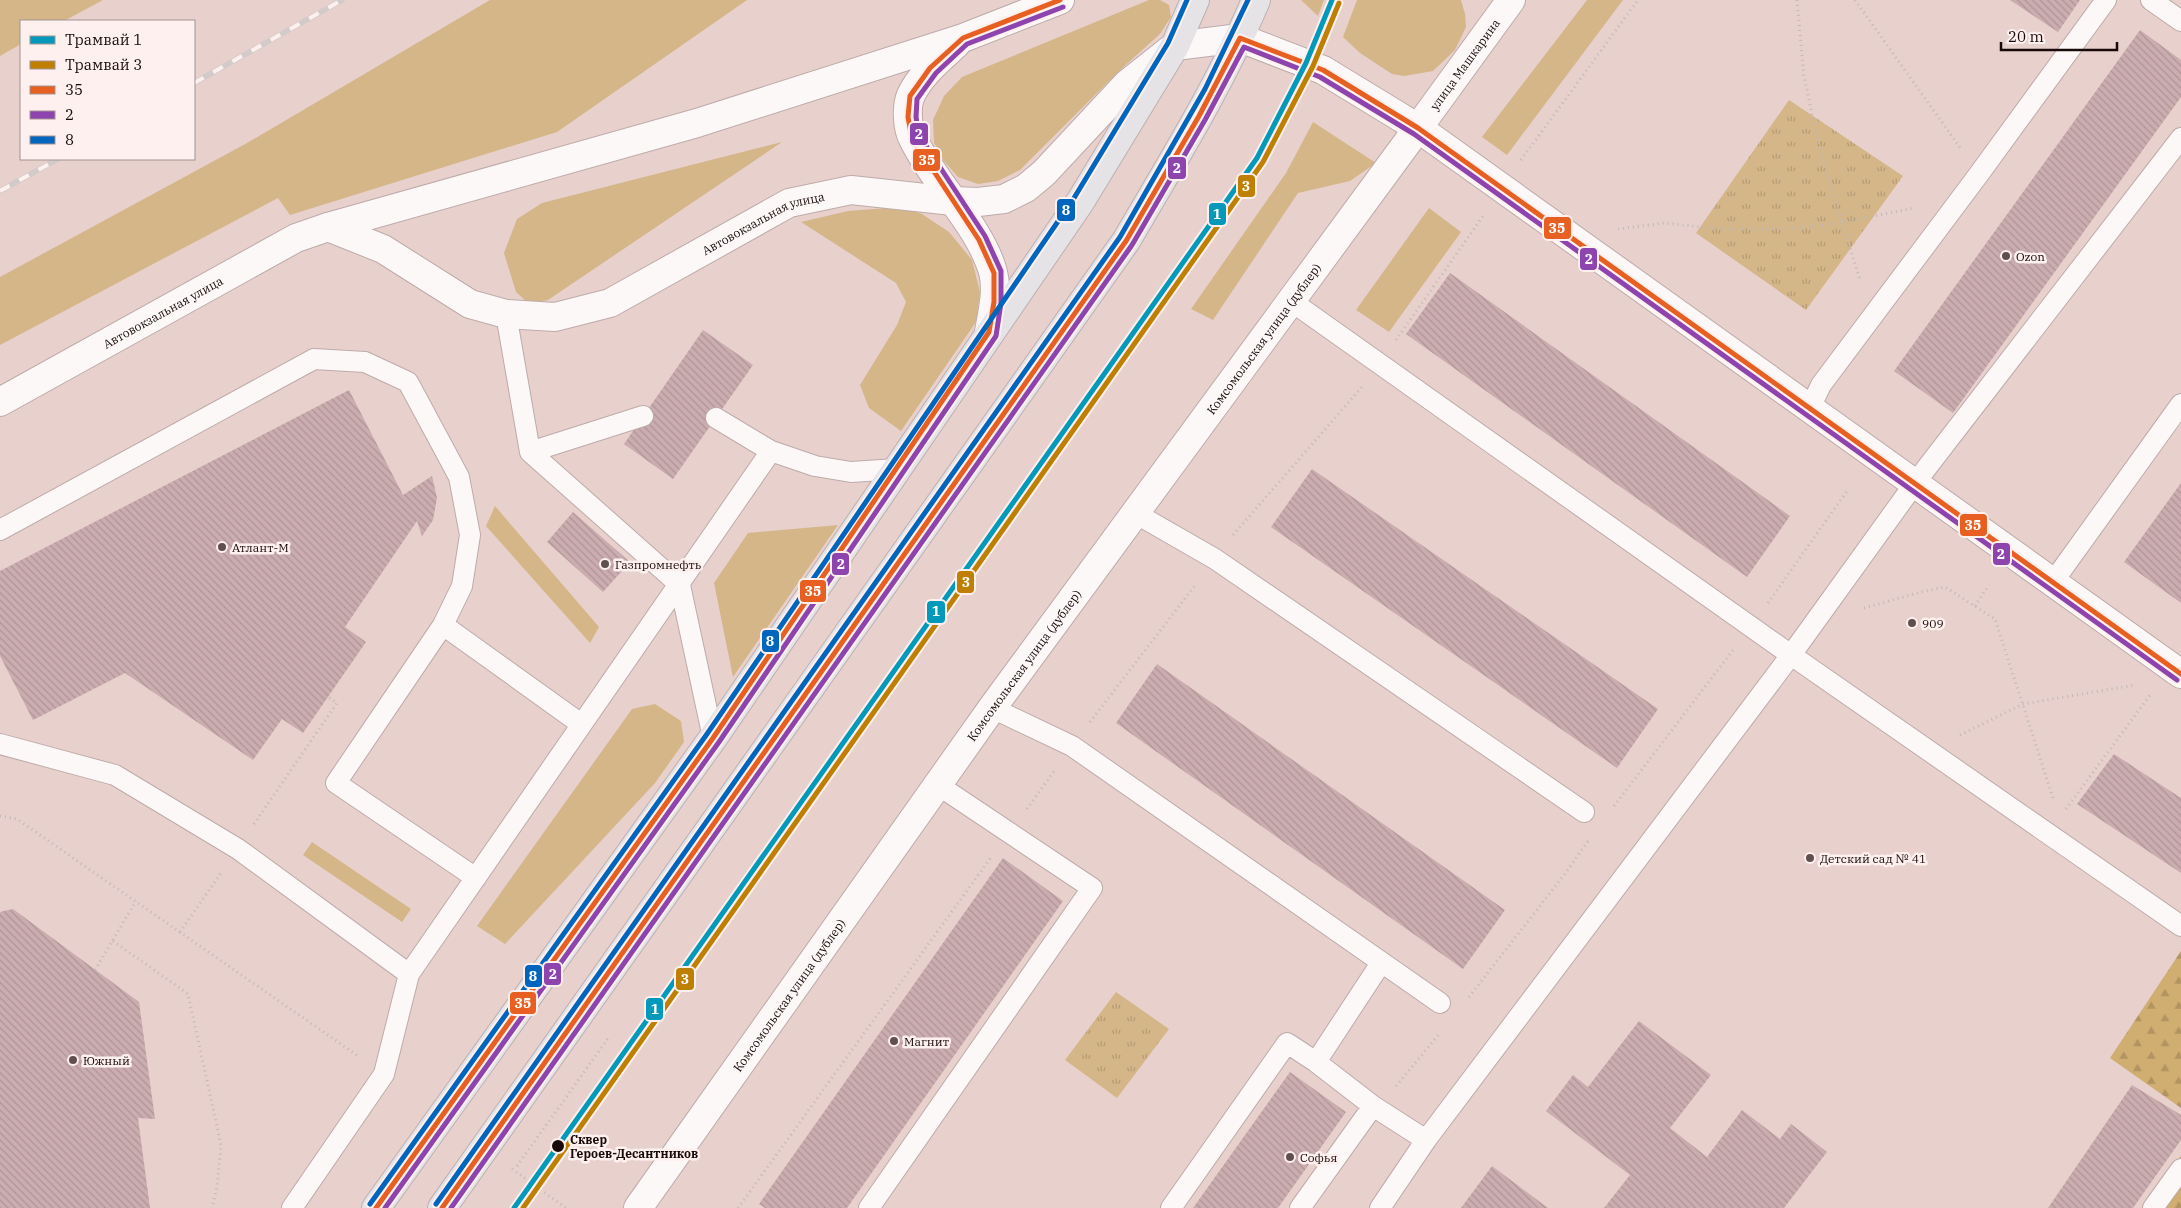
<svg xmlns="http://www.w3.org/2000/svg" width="2181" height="1208" viewBox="0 0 2181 1208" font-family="'IBM Plex Serif',serif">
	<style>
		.grass { fill: #d4b689 }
		.forest { fill: url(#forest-firs) }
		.park { fill: url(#park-tufts) }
		.building { fill: url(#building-back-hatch) }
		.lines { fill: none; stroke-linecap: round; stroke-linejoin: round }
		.lane-casing { stroke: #bdaba9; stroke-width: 22 }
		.street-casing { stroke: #bdaba9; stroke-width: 30 }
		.secondary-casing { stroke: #bdaba9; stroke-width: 30 }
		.primary-casing { stroke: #bcb0ae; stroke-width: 30 }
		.path { stroke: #c0b9b8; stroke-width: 3; stroke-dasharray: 1 4; stroke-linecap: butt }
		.lane { stroke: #fcf8f8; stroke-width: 20 }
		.street { stroke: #fcf8f8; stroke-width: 28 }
		.secondary { stroke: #fcf8f8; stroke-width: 28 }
		.primary { stroke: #e5e3e6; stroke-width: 28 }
		.rail-casing { stroke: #d2cbca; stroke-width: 5.5 }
		.rail { stroke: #fef0ee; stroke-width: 4; stroke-dasharray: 11; stroke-linecap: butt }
		.bus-1-casing { stroke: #fef0ee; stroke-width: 9 }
		.bus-2-casing { stroke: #fef0ee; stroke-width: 9 }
		.bus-3-casing { stroke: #fef0ee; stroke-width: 9 }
		.bus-1 { stroke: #e76021; stroke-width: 5 }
		.bus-2 { stroke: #8e44ad; stroke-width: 5 }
		.bus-3 { stroke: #0065bd; stroke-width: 5 }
		.tram-1-casing { stroke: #fef0ee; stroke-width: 9 }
		.tram-2-casing { stroke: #fef0ee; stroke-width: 9 }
		.tram-1 { stroke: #0299ba; stroke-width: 5 }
		.tram-2 { stroke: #bf7f02; stroke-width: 5 }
		.poi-dot { fill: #614f4d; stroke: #fef0ee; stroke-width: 2 }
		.stop-dot { fill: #180a08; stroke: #fef0ee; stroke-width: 2 }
		.labels { text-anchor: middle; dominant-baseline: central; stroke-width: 5; stroke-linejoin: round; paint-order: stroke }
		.street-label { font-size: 12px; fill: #180a08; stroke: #fef0ee }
		.poi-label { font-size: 12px; fill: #180a08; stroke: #fef0ee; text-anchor: start }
		.stop-label { font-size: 12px; font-weight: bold; fill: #180a08; stroke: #fef0ee; text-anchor: start }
		.line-badge { stroke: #fef0ee; stroke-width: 2 }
		.badge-label { font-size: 14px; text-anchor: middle; font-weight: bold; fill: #fff }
	</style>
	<defs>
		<pattern id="forest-firs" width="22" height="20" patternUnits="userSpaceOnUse" patternTransform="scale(1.25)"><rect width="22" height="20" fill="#d0ad71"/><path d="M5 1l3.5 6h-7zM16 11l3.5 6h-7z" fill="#b29460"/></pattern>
		<pattern id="park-tufts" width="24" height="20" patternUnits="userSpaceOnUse" patternTransform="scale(1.25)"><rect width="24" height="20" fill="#d4b689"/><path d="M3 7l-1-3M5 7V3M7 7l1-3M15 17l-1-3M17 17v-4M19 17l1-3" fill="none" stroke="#b59b75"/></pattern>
		<pattern id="building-back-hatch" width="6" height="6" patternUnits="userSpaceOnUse" patternTransform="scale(1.25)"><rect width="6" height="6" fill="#cbadb0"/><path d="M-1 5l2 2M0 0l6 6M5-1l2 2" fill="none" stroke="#ae9496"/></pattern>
	</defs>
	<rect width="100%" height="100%" fill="#e8d0cd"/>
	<path class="grass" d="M0,0H103L64,21H21V44L0,56Z
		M490,0H747L557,132L290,215L278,198L0,345V277L247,143Z
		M1149,0H1160L1169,5L1171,17L1160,34L1119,71L1020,170L998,181L978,184L958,177L944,161L934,143L933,120L944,96L962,77Z
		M1301,0H1324L1318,16Z
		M1357,0H1461L1465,14L1466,27L1455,50L1433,71L1404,76L1392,74L1360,53L1343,37Z
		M1587,0H1623L1507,155L1482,137Z
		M1313,122L1376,163L1350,181L1298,193L1213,320L1191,309L1286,173Z
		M782,142L548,300L529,304L516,292L504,253L517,219L542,203Z
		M901,207L922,214L949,232L972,260L980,292L976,322L901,431L869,408L860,385L897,325L906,302L896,283L801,222L848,211Z
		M1429,208L1461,232L1389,332L1356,310Z
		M495,506L599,627L590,643L486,526Z
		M838,525L733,677L714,583L748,533Z
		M655,704L681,721L684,742L655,783L505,944L477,926L632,709Z
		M312,842L411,909L402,922L303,855Z"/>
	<path class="forest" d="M2181,951V1108L2110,1058Z
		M2181,1156V1208H2143Z"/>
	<path class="park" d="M1789,100L1903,176L1806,310L1696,233Z
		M1116,992L1169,1029L1117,1098L1065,1060Z"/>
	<path class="building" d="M2010,0H2080L2058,32Z
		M2140,30L2181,60V97L1953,413L1894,371Z
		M1450,273L1790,516L1747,577L1406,334Z
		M703,330L753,365L673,479L624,444Z
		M349,390L403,495L432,476L437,498L433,520L422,536L417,521L345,627L366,642L303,733L282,719L253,760L125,673L33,720L0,656V571Z
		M1312,469L1658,709L1617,768L1271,527Z
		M2181,483V603L2124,562Z
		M573,512L630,562L603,592L547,542Z
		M1157,664L1505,910L1463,969L1116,723Z
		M2114,754L2181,798V873L2077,804Z
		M1003,858L1063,901L847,1208H765L759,1204Z
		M13,909L139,1002L155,1119L138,1118L150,1208H0V912Z
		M1639,1021L1711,1075L1670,1128L1707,1157L1742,1110L1780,1139L1791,1124L1827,1152L1784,1208H1604L1630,1175L1546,1111L1573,1075L1588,1087Z
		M1290,1072L1346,1112L1278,1208H1193Z
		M2132,1085L2181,1115V1140L2133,1208H2048Z
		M1492,1166L1548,1208H1461Z"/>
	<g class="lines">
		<g class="lane-casing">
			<path id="lane" d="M2151,0L2181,21
				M1291,301L1791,655L1915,483L2181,138
				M506,314L530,452L680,585L713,738
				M1810,408L1821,385L1979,174L2106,0
				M716,418L771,451L815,466L851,472L897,469
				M530,452L643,416
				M1135,513L1215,559L1584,812
				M0,530L314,359L365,362L408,382L459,477L470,535L462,586L443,625
				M2053,582L2181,404
				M992,708L1072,746L1440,1003
				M0,744L115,775L238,849L409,974L771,451
				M476,878L336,783L443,625L581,724
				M1316,1062L1381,963
				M292,1208L384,1074L409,974
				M869,1208L1092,888L938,785
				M1171,1208L1287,1043L1316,1062L1373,1106
				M1300,1208L1373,1106L1426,1140L1791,655L2181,926
				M1380,1208L1426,1140
				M2153,1208L2181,1169"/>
		</g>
		<g class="street-casing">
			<g id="street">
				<path id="s1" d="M638,1208L992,708L1418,128"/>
			</g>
		</g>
		<g class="secondary-casing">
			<g id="secondary">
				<path d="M956,44C940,59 921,74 911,95C906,106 907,128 913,139C934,183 980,226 993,272C998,290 992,314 989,332"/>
				<path id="s2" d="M1418,128L1511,0"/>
				<path id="s3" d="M328,227L383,249L470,304L506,314L555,317L610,303L789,203L851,190L953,201L978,202L1004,199L1026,188L1044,173L1127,84L1175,46L1240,38L1323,70L1418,128L2181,674"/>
				<path id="s4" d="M0,402L296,238L328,227L697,123L963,38L1060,0"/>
			</g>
		</g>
		<g class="primary-casing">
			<path id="primary" d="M376,1208L713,738L1080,202L1175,46L1195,0
				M442,1208L1126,241C1172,162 1221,84 1256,0"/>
		</g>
		<path class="path" d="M1797,0L1804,76L1820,152L1860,280
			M1855,0L1961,149
			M1521,160L1638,0
			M1618,229L1665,223L1720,229H1776L1826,225L1915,208
			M1396,340L1483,216
			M1233,535L1362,387
			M1768,603L1847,491
			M1975,606L1989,585
			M1864,608L1921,592L1945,587L1995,619L2053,798
			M1090,722L1196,584
			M1960,735L2023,704L2135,685
			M1614,806L1733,650
			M1027,809L1054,771
			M2066,809L2150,695
			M0,816L17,819L358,1056
			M254,824L337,703L328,697
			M180,932L221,873
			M113,941L188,994L221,1145L217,1187L212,1208
			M95,970L136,901
			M1469,997L1564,875L1588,841
			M1396,1086L1440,1033
			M517,1166L609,1037
			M512,1169L566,1208
			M738,1208L992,856"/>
		<use href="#lane" class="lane"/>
		<use href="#street" class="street"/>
		<use href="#secondary" class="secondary"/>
		<use href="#primary" class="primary"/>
		<g class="rail-casing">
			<path id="rail" d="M194,83L342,0
				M0,191L58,159"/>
		</g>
		<use href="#rail" class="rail"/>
		<g class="bus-1-casing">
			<path id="bus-1" d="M376,1208L713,738L989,332L994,302V273L979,240L912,138L908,117L910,96L930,68L963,38L1060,0
				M442,1208L1126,241L1199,116L1240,38L1323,70L1418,128L2181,674"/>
		</g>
		<g class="bus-2-casing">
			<path id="bus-2" d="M385,1208L719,742L996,336L1001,303V271L985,236L919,135L916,117L917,99L936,73L967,44L1063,7
				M451,1208L1132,245L1205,120L1244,47L1320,77L1414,134L2177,680"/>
		</g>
		<g class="bus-3-casing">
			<path id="bus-3" d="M370,1204L707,734L1074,198L1168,43L1187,0
				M436,1204L1120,237L1205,89L1248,0"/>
		</g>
		<use href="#bus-1" class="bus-1"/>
		<use href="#bus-2" class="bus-2"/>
		<use href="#bus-3" class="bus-3"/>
		<g class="tram-1-casing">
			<path id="tram-1" d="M514,1208L1257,158L1306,63L1332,0"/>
		</g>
		<g class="tram-2-casing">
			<path id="tram-2" d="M523,1208L1263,162L1313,66L1339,3"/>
		</g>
		<use href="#tram-1" class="tram-1"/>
		<use href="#tram-2" class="tram-2"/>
	</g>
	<g class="poi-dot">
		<circle cx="2006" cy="256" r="5"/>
		<circle cx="222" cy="547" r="5"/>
		<circle cx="605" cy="564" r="5"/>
		<circle cx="1912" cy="623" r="5"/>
		<circle cx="1810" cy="858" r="5"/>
		<circle cx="894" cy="1041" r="5"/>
		<circle cx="73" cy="1060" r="5"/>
		<circle cx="1290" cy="1157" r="5"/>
	</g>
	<circle class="stop-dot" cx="558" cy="1146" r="7"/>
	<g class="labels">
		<g class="street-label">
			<text stroke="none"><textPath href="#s2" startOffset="79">улица Машкарина</textPath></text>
			<text stroke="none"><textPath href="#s3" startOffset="479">Автовокзальная улица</textPath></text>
			<text stroke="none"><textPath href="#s4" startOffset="186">Автовокзальная улица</textPath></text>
			<text stroke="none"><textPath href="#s1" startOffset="1071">Комсомольская улица (дублер)</textPath></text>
			<text stroke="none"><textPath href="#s1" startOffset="666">Комсомольская улица (дублер)</textPath></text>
			<text stroke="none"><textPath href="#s1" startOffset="261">Комсомольская улица (дублер)</textPath></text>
		</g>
		<g class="poi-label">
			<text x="2016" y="256">Ozon</text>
			<text x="232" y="547">Атлант-М</text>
			<text x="615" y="564">Газпромнефть</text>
			<text x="1922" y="623">909</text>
			<text x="1820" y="858">Детский сад № 41</text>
			<text x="904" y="1041">Магнит</text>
			<text x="83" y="1060">Южный</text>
			<text x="1300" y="1157">Софья</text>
		</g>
		<g class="stop-label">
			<text x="570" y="1139">Сквер<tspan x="570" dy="14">Героев-Десантников</tspan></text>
		</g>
	</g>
	<g class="line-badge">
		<rect x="909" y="122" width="20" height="24" rx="5" fill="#8e44ad"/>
		<rect x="912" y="148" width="29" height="24" rx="5" fill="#e76021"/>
		<rect x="1167" y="156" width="20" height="24" rx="5" fill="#8e44ad"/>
		<rect x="1237" y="174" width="19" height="24" rx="5" fill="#bf7f02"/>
		<rect x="1056" y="198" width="20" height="24" rx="5" fill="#0065bd"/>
		<rect x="1208" y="202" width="19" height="24" rx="5" fill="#0299ba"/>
		<rect x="1543" y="216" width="29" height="24" rx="5" fill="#e76021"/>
		<rect x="1579" y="247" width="19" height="24" rx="5" fill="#8e44ad"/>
		<rect x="1959" y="513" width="29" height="24" rx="5" fill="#e76021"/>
		<rect x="1992" y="542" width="19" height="24" rx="5" fill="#8e44ad"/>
		<rect x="831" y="552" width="19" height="24" rx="5" fill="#8e44ad"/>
		<rect x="956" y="570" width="19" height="24" rx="5" fill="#bf7f02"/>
		<rect x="799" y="579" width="28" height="24" rx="5" fill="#e76021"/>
		<rect x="926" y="600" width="20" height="24" rx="5" fill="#0299ba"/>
		<rect x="761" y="629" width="19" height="24" rx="5" fill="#0065bd"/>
		<rect x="543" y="962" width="19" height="24" rx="5" fill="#8e44ad"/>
		<rect x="524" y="964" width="19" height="24" rx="5" fill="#0065bd"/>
		<rect x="675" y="967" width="20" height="24" rx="5" fill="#bf7f02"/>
		<rect x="509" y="991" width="28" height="24" rx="5" fill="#e76021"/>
		<rect x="645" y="997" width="19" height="24" rx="5" fill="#0299ba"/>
	</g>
	<g class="badge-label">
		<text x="919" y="139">2</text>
		<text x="927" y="165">35</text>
		<text x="1177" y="173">2</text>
		<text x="1246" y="191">3</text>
		<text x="1066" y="215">8</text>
		<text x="1217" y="219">1</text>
		<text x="1557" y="233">35</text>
		<text x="1589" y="264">2</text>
		<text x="1973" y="530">35</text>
		<text x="2001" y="559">2</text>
		<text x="841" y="569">2</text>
		<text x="966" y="587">3</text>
		<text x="813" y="596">35</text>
		<text x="936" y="616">1</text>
		<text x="770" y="646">8</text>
		<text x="553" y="979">2</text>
		<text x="533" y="981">8</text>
		<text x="685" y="984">3</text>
		<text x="523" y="1008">35</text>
		<text x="655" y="1014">1</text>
	</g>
	<rect x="20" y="20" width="175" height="140" fill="#fef0ee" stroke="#a29492"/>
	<rect x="30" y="36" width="25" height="8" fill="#0299ba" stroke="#a29492"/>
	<text x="65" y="45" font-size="15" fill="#180a08">Трамвай 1</text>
	<rect x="30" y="61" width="25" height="8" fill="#bf7f02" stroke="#a29492"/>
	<text x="65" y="70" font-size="15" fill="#180a08">Трамвай 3</text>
	<rect x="30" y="86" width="25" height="8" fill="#e76021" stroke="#a29492"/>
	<text x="65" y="95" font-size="15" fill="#180a08">35</text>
	<rect x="30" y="111" width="25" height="8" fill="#8e44ad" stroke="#a29492"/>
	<text x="65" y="120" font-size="15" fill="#180a08">2</text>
	<rect x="30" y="136" width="25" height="8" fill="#0065bd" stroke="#a29492"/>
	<text x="65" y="145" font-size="15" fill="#180a08">8</text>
	<path d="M2001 42v8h116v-8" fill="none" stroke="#180a08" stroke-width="2.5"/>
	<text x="2008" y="42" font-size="15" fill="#180a08" stroke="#fef0ee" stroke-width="4" paint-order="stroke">20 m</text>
</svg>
